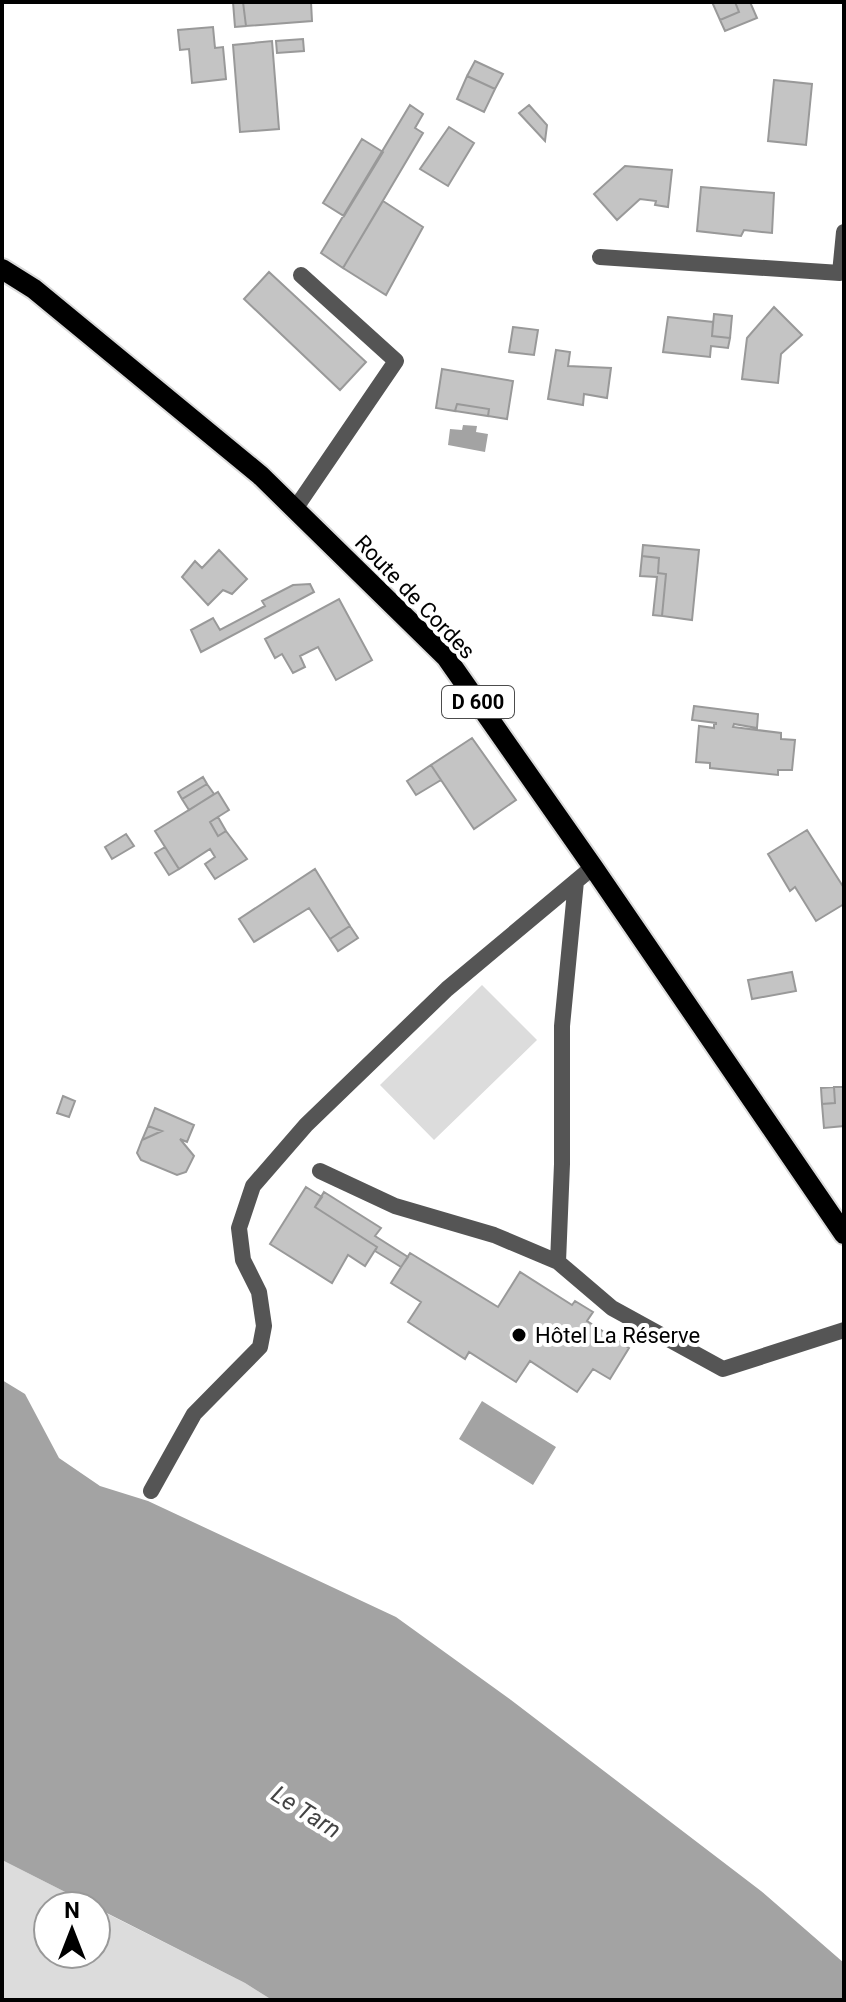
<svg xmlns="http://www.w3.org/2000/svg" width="846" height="2002" viewBox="0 0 846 2002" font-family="Roboto,sans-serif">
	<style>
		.green { fill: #dcdcdc }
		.water { fill: #a3a3a3 }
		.building { fill: #c4c4c4; stroke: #999; stroke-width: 2 }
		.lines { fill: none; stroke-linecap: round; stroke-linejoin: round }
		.primary-casing { stroke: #dbdbdb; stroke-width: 24 }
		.lane { stroke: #555; stroke-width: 16 }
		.street { stroke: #555; stroke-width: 16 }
		.primary { stroke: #000; stroke-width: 20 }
		.poi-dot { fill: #000; stroke: #fff; stroke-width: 3 }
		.labels { text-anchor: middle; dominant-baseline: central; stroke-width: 8; stroke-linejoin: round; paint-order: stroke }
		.shield { fill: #fff; stroke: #4c4c4c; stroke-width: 2 }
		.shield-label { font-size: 20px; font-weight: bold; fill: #000 }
		.street-label { font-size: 22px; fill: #000; stroke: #fff }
		.poi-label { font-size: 22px; fill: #000; stroke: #fff; text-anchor: start }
		.water-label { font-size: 24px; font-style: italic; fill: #444; stroke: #fff }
	</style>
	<rect width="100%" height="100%" fill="#fff"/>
	<path class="green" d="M482,985L537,1040L434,1140L380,1085Z
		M2,1860L93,1906H48V1954H96V1908L245,1983L272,2000H2Z"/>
	<path class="water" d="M463,425L477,426L476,432L488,434L485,452L448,445L450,429L462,430Z
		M2,1380L25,1394L59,1458L100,1486L148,1501L396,1617L511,1700L761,1891L844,1963V2000H272L245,1983L2,1860Z
		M482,1401L556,1447L533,1485L459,1439Z"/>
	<path class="building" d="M233,2H243L246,26L235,27Z
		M243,2H311L312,21L246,26Z
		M712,2H735L739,12L720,20Z
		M735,2H750L757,18L725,31L720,20L739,12Z
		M213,27L215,48L223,47L226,79L192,83L189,49L180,50L178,30Z
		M303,39L304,51L277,53L276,41Z
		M272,41L279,129L240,132L233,45Z
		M475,61L503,74L495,89L467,76Z
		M467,76L495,89L484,112L457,99Z
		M774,80L812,84L806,145L768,141Z
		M410,105L423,114L415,128L423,133L343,268L321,253Z
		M529,105L547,125L545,141L519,113Z
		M449,127L474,143L448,186L420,169Z
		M362,139L383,152L344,216L323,203Z
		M625,166L672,170L668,207L655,205L656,201L640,199L617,220L594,194Z
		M701,187L774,193L772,233L744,230L741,236L697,231Z
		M383,201L423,227L386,295L343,268Z
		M269,272L366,362L340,390L244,299Z
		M774,307L802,335L781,354L778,383L742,379L747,338Z
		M714,314L732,316L730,338L712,336Z
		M668,317L713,322L712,336L730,338L728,348L711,346L710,357L663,352Z
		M513,327L538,330L534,355L509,352Z
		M556,350L570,352L568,366L611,368L607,398L584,394L583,405L548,399Z
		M442,369L513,381L507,419L488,416L489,409L457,404L455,411L436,408Z
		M457,404L489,409L488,416L455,411Z
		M643,545L699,550L692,620L662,616L666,574L658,573L659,558L642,556Z
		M219,550L247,579L232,594L223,590L208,605L182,577L195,561L202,568Z
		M642,556L659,558L658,573L666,574L662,616L653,615L657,577L640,576Z
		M310,584L314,592L201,652L191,630L213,618L220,630L265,606L262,601L293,585Z
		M339,599L372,660L336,680L318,647L300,656L305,667L293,673L282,654L275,658L265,639Z
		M694,706L758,714L757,728L734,724L733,727L781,733V739L795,740L792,770H778V775L710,768V763L696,762L699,726L714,728V724H716V723L692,720Z
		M472,738L516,800L474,829L431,765Z
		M431,765L441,780L416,795L407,781Z
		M203,777L207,784L182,799L178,792Z
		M207,784L214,794L189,810L182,799Z
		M218,792L229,810L210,822L218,836L226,831L247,859L215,879L205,864L215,857L210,849L179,869L155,831Z
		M218,817L226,831L218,836L210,822Z
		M807,830L844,888V904L816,921L795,887L790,891L768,854Z
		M126,834L134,846L112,859L105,847Z
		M165,847L179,869L169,875L155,853Z
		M315,869L350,926L330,939L309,908L254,942L239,919Z
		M350,926L358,938L338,951L330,939Z
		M792,972L796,991L752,999L748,980Z
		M834,1087L835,1103L822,1104L821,1088Z
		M834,1087H844V1126L824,1128L822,1104L835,1103Z
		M63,1096L75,1101L69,1117L57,1113Z
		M155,1108L194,1125L187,1142L180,1139L194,1156L186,1172L177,1175L141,1160L137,1153L142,1140L162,1131L148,1126Z
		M148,1126L162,1131L142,1140Z
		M306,1187L322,1197L315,1207L377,1247L365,1266L348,1255L332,1283L270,1244Z
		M324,1192L381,1228L375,1236L408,1257L401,1267L375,1251L377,1247L315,1207Z
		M410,1253L498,1307L520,1272L572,1305L575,1301L593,1312L587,1321L629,1348L610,1379L593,1369L577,1392L530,1361L516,1382L469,1352L465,1359L408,1322L421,1302L391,1283Z"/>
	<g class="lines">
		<g class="primary-casing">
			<path id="primary" d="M2,269L34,289L260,475L446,657L593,867L844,1234"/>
		</g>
		<path class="lane" d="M576,881L562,1026V1164L558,1262L612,1308L723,1369L844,1330
			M320,1171L395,1206L494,1235L558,1262
			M151,1491L194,1414L260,1347L264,1326L259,1292L243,1260L239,1228L253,1186L306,1125L447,989L593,867"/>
		<path class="street" d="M600,257L840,273L844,232
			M295,509L396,361L301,275"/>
		<use href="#primary" class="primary"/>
	</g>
	<circle class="poi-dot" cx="519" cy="1335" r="8"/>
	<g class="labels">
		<rect class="shield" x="442" y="686" width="72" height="32" rx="6"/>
		<g class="shield-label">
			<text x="478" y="702">D 600</text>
		</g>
		<g class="street-label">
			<text transform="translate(415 597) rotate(46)">Route de Cordes</text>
		</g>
		<g class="poi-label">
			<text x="535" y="1335">Hôtel La Réserve</text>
		</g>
		<g class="water-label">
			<text transform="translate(306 1812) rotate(32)">Le Tarn</text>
		</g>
	</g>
	<rect width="846" height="2002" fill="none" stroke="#000000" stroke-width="8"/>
	<g transform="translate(72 1930)"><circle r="38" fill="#ffffff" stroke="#999999" stroke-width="2"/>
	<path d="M0-6L14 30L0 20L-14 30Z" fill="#000000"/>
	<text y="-12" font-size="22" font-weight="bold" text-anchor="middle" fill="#000000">N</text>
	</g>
</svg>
